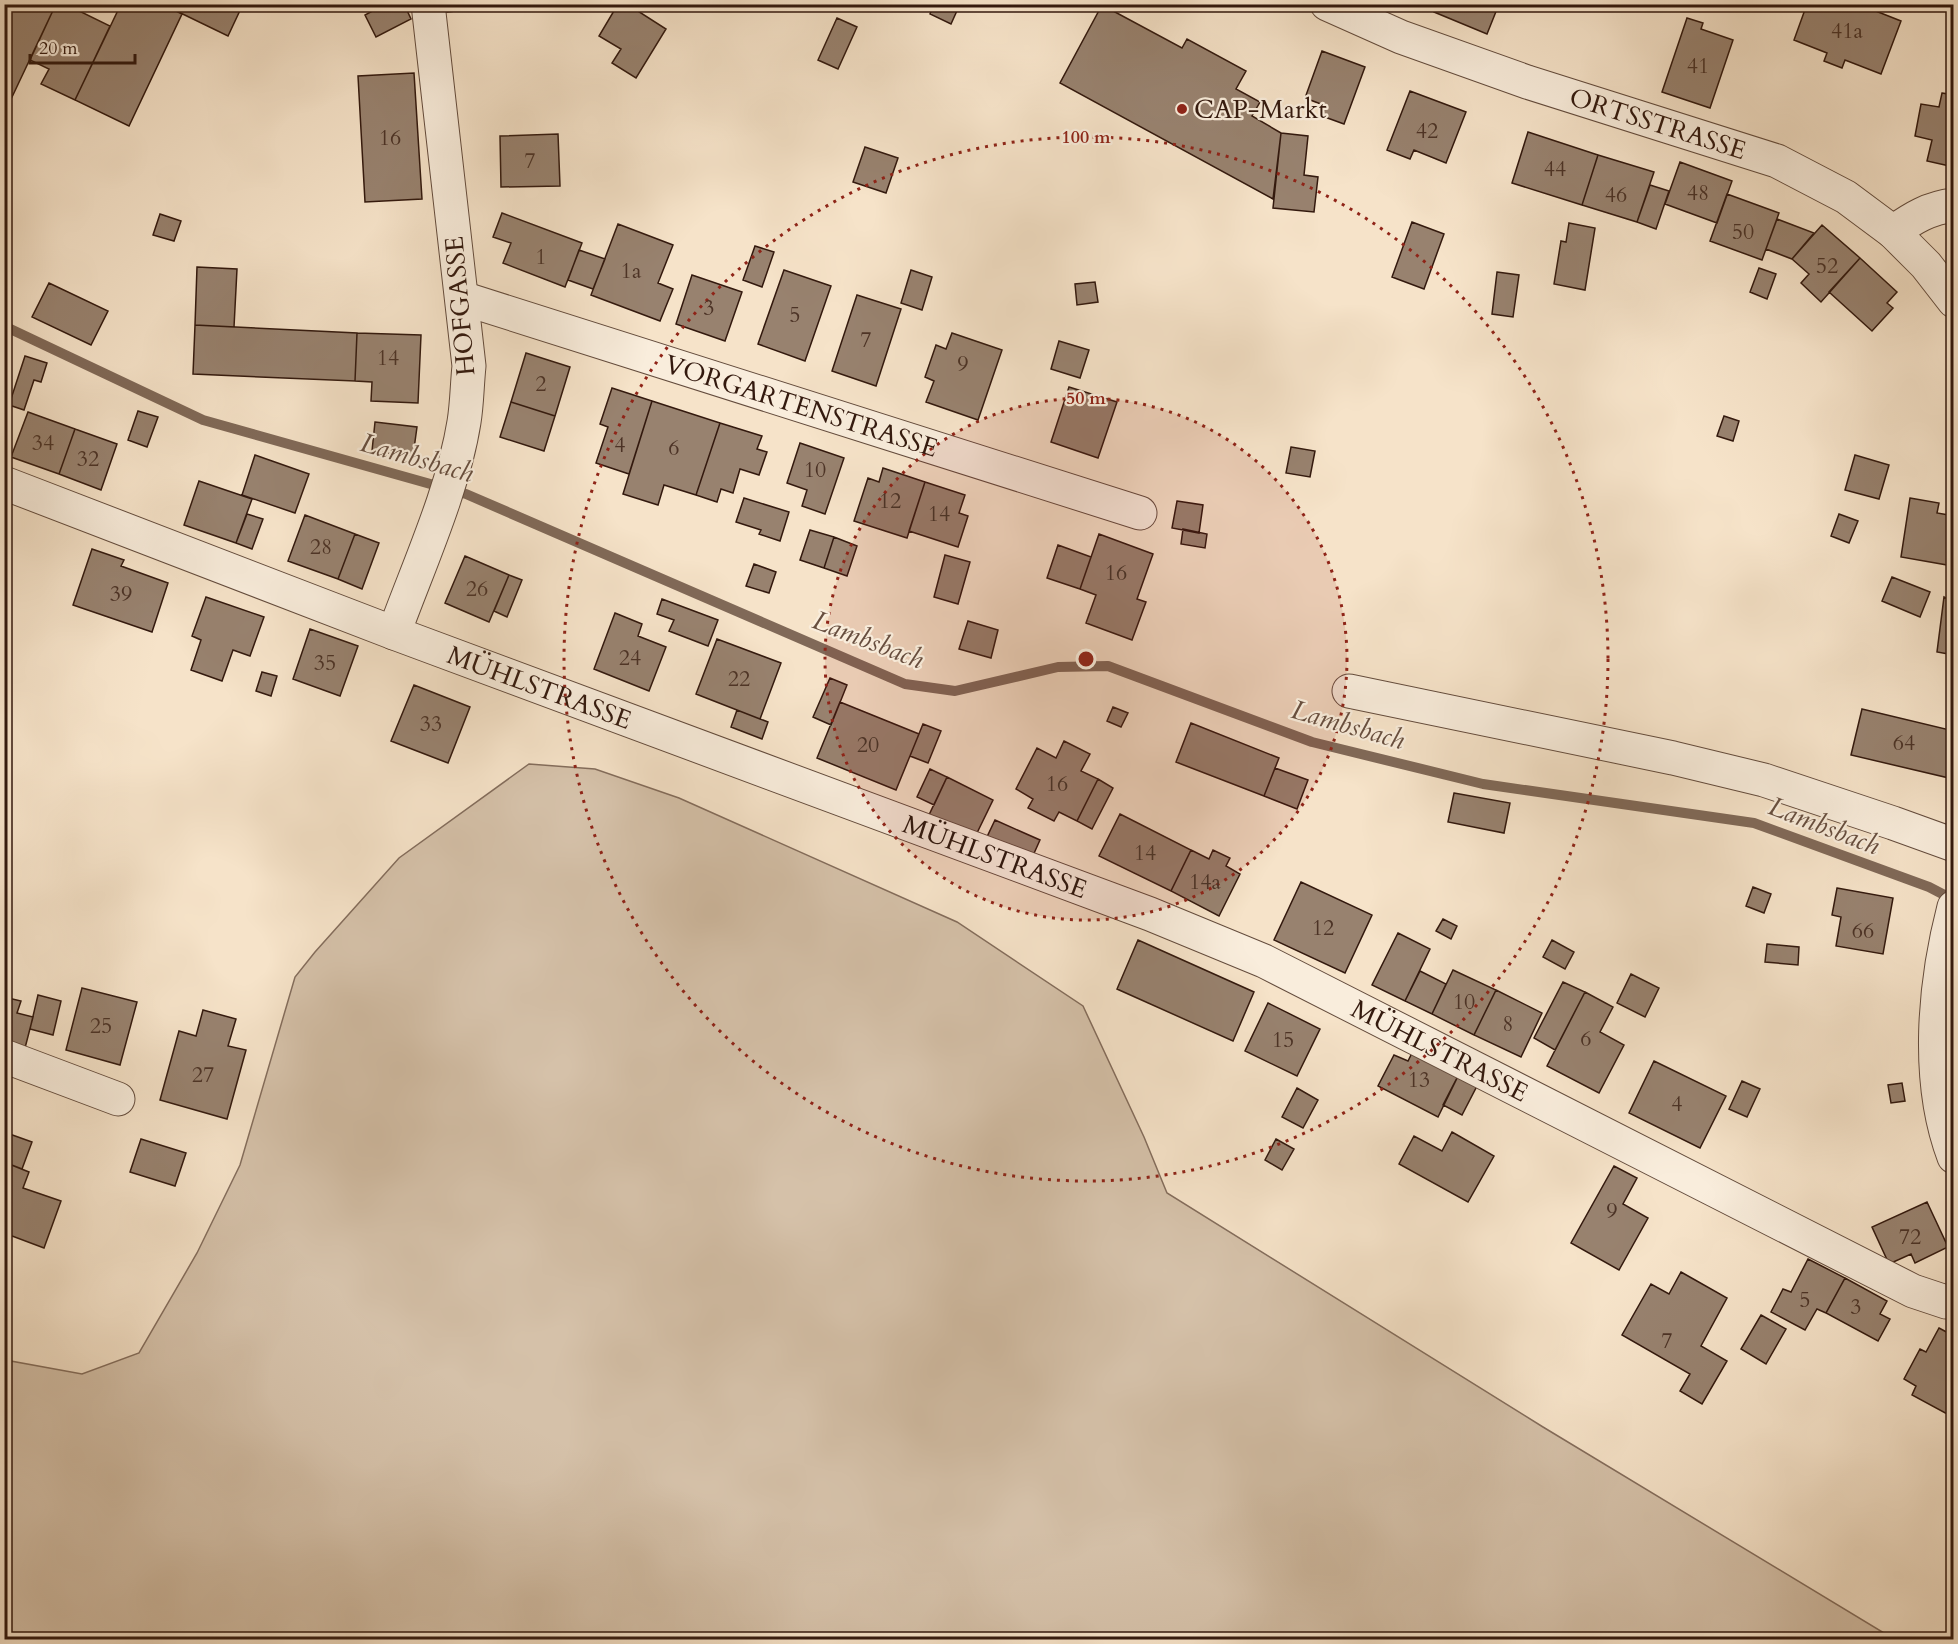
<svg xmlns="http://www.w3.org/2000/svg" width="1958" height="1644" viewBox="0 0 1958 1644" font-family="Cardo,serif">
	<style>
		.green { fill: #d5c1a9; stroke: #846d5c; stroke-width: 1.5 }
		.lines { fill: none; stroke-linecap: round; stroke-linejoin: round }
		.stream { stroke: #806958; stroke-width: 10 }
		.building { fill: #98826f; stroke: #33190e; stroke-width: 1.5 }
		.minor-casing { stroke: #644c3d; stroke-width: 35 }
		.minor { stroke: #f9eddc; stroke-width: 33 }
		.ring { fill: none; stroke: #8f2418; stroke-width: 3; stroke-dasharray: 3 6 }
		.poi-dot { fill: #8f2418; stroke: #f9eddc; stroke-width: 2 }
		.labels { text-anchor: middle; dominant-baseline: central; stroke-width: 4.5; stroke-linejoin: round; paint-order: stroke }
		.number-label { font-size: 22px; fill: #4c3326 }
		.poi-label { font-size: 26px; fill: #33190e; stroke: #f9eddc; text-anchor: start }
		.street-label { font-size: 26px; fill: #33190e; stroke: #f9eddc }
		.water-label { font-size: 27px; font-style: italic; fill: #674e3f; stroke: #f9eddc }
		.centre { fill: #8f2418; stroke: #f9eddc; stroke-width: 3 }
		.ring-label { font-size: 18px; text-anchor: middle; font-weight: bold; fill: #8f2418; stroke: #f9eddc; stroke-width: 4.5; stroke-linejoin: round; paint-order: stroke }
	</style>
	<rect width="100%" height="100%" fill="#f6e3c9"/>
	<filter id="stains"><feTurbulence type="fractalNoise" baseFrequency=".00333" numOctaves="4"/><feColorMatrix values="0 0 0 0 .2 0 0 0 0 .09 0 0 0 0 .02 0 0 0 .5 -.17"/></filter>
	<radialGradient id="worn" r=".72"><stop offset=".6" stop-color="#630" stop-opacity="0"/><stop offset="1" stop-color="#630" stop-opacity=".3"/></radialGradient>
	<path class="green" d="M529,764L595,769L679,798L957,922L1083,1006L1144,1137L1167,1193L1543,1427L1894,1639H5V1360L82,1374L139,1353L197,1253L240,1165L295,977L315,952L399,858Z"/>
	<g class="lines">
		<path class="stream" d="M4,326L203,420L466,494L905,684L955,691L1058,667L1108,666L1312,742L1483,784L1754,823L1929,887L1954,900"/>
	</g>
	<path class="building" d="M4,4H56L4,114Z
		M56,4H65L110,26L75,100L41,84L49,69L30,60Z
		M121,4H162L182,14L129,126L75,100Z
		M162,4H243L228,36Z
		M385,4H404L411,19L376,37L365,15Z
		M446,4H494V7L447,12Z
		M618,4H627L666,29L636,78L612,63L621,49L599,36Z
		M934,4H960L951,24L930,14Z
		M1437,4H1499L1487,34L1434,12Z
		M1807,4H1858L1901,21L1881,74L1845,60L1842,68L1824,61L1827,53L1794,40Z
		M1102,5L1182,48L1187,39L1246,71L1236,89L1260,102L1252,116L1281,133L1273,199L1060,83Z
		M837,18L857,27L838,69L818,60Z
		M1687,18L1703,23L1701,29L1733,40L1710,108L1662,92Z
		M1322,51L1365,67L1344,124L1322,116L1326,106L1305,98Z
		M414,73L422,199L365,202L358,76Z
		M1410,91L1466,112L1446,163L1414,150L1410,159L1387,150Z
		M1942,93L1954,95V167L1927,161L1932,140L1915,136L1921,104L1939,107Z
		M1528,132L1598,155L1582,205L1512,183Z
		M1281,133L1308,136L1304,175L1318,177L1314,212L1273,208Z
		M558,134L560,186L501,187L500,136Z
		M865,147L898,158L886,193L853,182Z
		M1598,155L1654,172L1637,222L1582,205Z
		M1680,162L1732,181L1717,223L1665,204Z
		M1650,185L1669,191L1656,229L1637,222Z
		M1727,194L1779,213L1762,260L1710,241Z
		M502,213L582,243L565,287L503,263L511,243L493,237Z
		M160,214L181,221L174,241L153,235Z
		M1777,219L1814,233L1792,259L1766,249Z
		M1412,222L1444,234L1424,289L1392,277Z
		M1569,223L1595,228L1585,290L1554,284L1561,241L1566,242Z
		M618,224L673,245L658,283L673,289L660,321L591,295Z
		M1822,225L1860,258L1821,302L1801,283L1809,274L1792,259Z
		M755,246L774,252L762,287L743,280Z
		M579,250L605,259L593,289L568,280Z
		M1860,258L1897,292L1887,303L1893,308L1872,331L1829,292Z
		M197,267L237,269L234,327L195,325Z
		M1759,268L1776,274L1767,299L1750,292Z
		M784,270L831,286L805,361L758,344Z
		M911,270L932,277L922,310L901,303Z
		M1497,272L1519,275L1513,317L1492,314Z
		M692,275L742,292L725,341L676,324Z
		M1095,282L1098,302L1077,305L1075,284Z
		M49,283L108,311L91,345L32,317Z
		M857,295L901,309L876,386L832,371Z
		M195,325L357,333L355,381L193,374Z
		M357,333L421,335L418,403L371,401L372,382L355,381Z
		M952,333L1002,350L978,420L926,402L934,381L925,377L936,345L946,349Z
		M1059,341L1089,350L1080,378L1051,369Z
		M526,353L570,367L555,416L511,402Z
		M25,356L47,363L41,382L34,380L24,410L9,405Z
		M1069,387L1117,402L1098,458L1051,442Z
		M612,388L652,401L629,474L596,463L608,427L600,424Z
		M652,401L720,423L696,495L664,485L658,505L623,494Z
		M511,402L555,416L544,451L500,437Z
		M138,411L158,417L147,447L128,440Z
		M28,412L75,429L59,474L11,457Z
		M1724,416L1739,421L1733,441L1717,436Z
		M375,422L417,427L413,456L372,451Z
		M720,423L762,436L757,449L767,452L759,475L740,469L733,493L721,489L717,502L696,495Z
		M75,429L117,444L101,490L59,474Z
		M800,443L844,458L825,514L802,506L807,490L787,483Z
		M1291,447L1315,451L1310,477L1286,473Z
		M255,455L309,474L295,513L242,495Z
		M1855,455L1889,465L1879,499L1845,490Z
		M883,468L925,482L907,538L854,521L868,478L879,482Z
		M199,481L252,499L236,543L184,525Z
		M925,482L965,495L959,513L968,516L958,547L909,531Z
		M744,498L789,512L780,541L759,534L761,530L736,522Z
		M1910,498L1939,503L1937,513L1954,516L1953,566L1901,557Z
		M1177,501L1203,505L1199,533L1172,528Z
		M247,514L263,519L252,549L236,543Z
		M1839,514L1858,521L1849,543L1831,536Z
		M305,515L355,534L338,579L288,561Z
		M1183,529L1207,534L1205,548L1181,544Z
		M810,530L834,537L824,568L800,560Z
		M355,534L379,543L362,589L338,579Z
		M1099,534L1153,554L1137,599L1146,602L1132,640L1086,623L1096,595L1080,589Z
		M834,537L857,546L847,576L824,568Z
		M1058,545L1091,557L1080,589L1047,578Z
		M92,549L124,560L121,566L168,583L152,632L73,605Z
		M945,555L970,562L958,604L934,597Z
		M465,556L509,575L489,622L445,603Z
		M754,564L776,572L769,593L746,586Z
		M509,575L522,580L507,617L494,611Z
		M1892,577L1930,592L1920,617L1882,601Z
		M206,597L264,617L250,656L233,650L222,681L191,670L201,640L192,636Z
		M1944,597L1954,602V655L1937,652Z
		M662,599L718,620L708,646L669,631L674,620L657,614Z
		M615,613L642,624L638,636L666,647L649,691L594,669Z
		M968,621L998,630L991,658L959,649Z
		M310,629L358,646L340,696L293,679Z
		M717,639L781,663L760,719L696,694Z
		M262,672L277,676L271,696L256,691Z
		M830,678L847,685L831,725L813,717Z
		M414,685L470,707L448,763L391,741Z
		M840,702L919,734L896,790L817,758Z
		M1113,707L1128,713L1121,727L1107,721Z
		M1862,709L1954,731V761L1949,778L1851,755Z
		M737,710L768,722L762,739L731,727Z
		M1191,723L1279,758L1264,796L1176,762Z
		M923,724L941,731L928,763L910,756Z
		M1064,741L1090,754L1081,771L1098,779L1077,821L1059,812L1054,821L1028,808L1033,799L1016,789L1037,748L1056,758Z
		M1275,768L1308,780L1297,809L1264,796Z
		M930,769L947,777L934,805L917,797Z
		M947,777L993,800L975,837L929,815Z
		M1098,779L1113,788L1092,829L1077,821Z
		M1454,793L1510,803L1504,833L1448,822Z
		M1120,814L1191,850L1171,891L1099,856Z
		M995,820L1040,840L1031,860L986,839Z
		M1191,850L1209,859L1213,850L1230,858L1226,866L1240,874L1219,916L1171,891Z
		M1301,882L1372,915L1345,973L1274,940Z
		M1753,887L1771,894L1764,913L1746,906Z
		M1837,888L1893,898L1883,954L1836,946L1841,917L1832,915Z
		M1443,919L1457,926L1451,939L1436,931Z
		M1398,933L1430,949L1405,1001L1372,985Z
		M1138,940L1254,992L1233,1041L1117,989Z
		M1552,940L1574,952L1565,969L1543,957Z
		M1767,944L1799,947L1798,965L1765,962Z
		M1453,970L1496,990L1474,1035L1432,1014Z
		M1420,971L1446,984L1432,1014L1405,1001Z
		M1631,974L1659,988L1645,1017L1617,1003Z
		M1563,982L1585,992L1555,1050L1534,1038Z
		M82,988L137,1002L120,1065L66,1050Z
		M1496,990L1542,1013L1521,1057L1474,1035Z
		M1585,992L1613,1007L1600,1032L1624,1045L1599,1093L1547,1066Z
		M38,995L61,1001L53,1035L30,1029Z
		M4,997L21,1001L17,1013L33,1017L25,1048L4,1042Z
		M1268,1003L1320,1029L1297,1076L1245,1051Z
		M203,1010L236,1019L228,1046L246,1050L227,1119L160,1100L179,1031L196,1036Z
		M1413,1051L1459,1074L1438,1117L1378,1086L1394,1055L1408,1061Z
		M1654,1061L1726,1096L1700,1148L1629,1113Z
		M1459,1074L1478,1084L1462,1115L1443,1105Z
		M1742,1081L1760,1089L1747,1117L1729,1109Z
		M1902,1083L1905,1101L1891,1103L1888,1085Z
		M1297,1088L1318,1100L1303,1128L1282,1117Z
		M4,1132L32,1142L22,1169L4,1162Z
		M1452,1132L1494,1156L1468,1202L1399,1164L1414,1136L1442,1151Z
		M141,1139L186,1153L175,1186L130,1172Z
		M1276,1139L1294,1149L1282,1170L1265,1160Z
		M4,1162L29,1172L23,1188L61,1201L44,1248L4,1233Z
		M1614,1166L1637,1178L1623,1204L1648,1218L1619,1270L1571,1243Z
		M1927,1202L1948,1247L1915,1263L1911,1254L1889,1264L1872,1227Z
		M1808,1259L1845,1278L1826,1313L1817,1309L1805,1330L1771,1312L1783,1289L1791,1292Z
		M1681,1272L1727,1298L1701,1346L1727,1361L1702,1404L1680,1391L1690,1374L1622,1335L1651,1284L1669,1294Z
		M1845,1278L1887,1301L1880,1314L1890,1319L1878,1341L1826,1313Z
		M1761,1315L1786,1329L1766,1364L1741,1349Z
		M1939,1328L1954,1336V1406L1949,1415L1912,1395L1916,1386L1904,1379L1920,1349L1926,1352Z"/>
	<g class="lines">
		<g class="minor-casing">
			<g id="minor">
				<path id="s1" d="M1327,4L1401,37L1527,82L1777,161L1846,197L1893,232L1926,265L1954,301"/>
				<path d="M1893,232C1913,218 1929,208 1954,205"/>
				<path id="s2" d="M462,298L1140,513"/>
				<path id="s3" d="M4,483L394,633L1150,914L1264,961L1913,1291L1946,1302L1954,1301"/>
				<path d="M394,633C418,567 453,491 464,422C467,404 467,385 469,366L428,4"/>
				<path d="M1349,691L1673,758L1764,780L1893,823L1954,845"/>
				<path d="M1954,907C1934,984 1925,1081 1954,1157"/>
				<path d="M4,1056L118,1099"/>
			</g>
		</g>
		<use href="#minor" class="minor"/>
	</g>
	<circle cx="1086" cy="659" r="261" fill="#8f2418" fill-opacity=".12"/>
	<g class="ring">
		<circle cx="1086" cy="659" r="261"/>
		<circle cx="1086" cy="659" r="522"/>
	</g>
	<circle class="poi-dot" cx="1182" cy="109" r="6"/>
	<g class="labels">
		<g class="number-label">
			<text x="1847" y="31">41a</text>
			<text x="1698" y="66">41</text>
			<text x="1427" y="131">42</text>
			<text x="390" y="138">16</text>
			<text x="530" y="161">7</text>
			<text x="1555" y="169">44</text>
			<text x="1698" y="193">48</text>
			<text x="1616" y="195">46</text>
			<text x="1743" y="232">50</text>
			<text x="541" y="257">1</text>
			<text x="1827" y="266">52</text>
			<text x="631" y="271">1a</text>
			<text x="709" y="308">3</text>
			<text x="795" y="315">5</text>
			<text x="866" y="340">7</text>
			<text x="388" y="358">14</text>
			<text x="963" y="364">9</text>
			<text x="541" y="384">2</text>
			<text x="43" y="443">34</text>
			<text x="620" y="445">4</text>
			<text x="674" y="448">6</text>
			<text x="88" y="459">32</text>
			<text x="815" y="470">10</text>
			<text x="890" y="501">12</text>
			<text x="939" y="514">14</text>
			<text x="321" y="547">28</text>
			<text x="1116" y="573">16</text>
			<text x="477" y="589">26</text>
			<text x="121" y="594">39</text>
			<text x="630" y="658">24</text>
			<text x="325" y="663">35</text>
			<text x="739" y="679">22</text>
			<text x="431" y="724">33</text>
			<text x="1904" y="743">64</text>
			<text x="868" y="745">20</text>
			<text x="1057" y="784">16</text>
			<text x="1145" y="853">14</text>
			<text x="1205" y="882">14a</text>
			<text x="1323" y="928">12</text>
			<text x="1863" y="931">66</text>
			<text x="1464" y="1002">10</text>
			<text x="1508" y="1024">8</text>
			<text x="101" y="1026">25</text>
			<text x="1586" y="1039">6</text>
			<text x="1283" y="1040">15</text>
			<text x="203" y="1075">27</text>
			<text x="1419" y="1080">13</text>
			<text x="1677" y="1104">4</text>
			<text x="1612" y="1211">9</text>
			<text x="1910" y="1237">72</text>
			<text x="1805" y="1300">5</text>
			<text x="1856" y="1307">3</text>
			<text x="1667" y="1341">7</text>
		</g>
		<g class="poi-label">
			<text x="1194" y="109">CAP-Markt</text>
		</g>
		<g class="street-label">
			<text stroke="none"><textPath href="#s1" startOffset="352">ORTSSTRASSE</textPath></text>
			<text transform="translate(460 306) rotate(-95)">HOFGASSE</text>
			<text stroke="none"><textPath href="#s2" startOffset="356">VORGARTENSTRASSE</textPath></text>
			<text stroke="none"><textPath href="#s3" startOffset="573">MÜHLSTRASSE</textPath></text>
			<text stroke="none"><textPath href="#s3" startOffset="1059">MÜHLSTRASSE</textPath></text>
			<text stroke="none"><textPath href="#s3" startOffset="1545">MÜHLSTRASSE</textPath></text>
		</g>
		<g class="water-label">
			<text transform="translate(417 458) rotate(16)">Lambsbach</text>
			<text transform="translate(868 640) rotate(21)">Lambsbach</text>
			<text transform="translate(1348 725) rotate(16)">Lambsbach</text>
			<text transform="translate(1824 826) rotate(21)">Lambsbach</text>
		</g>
	</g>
	<circle cx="1086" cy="659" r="9" class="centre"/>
	<g class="ring-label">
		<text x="1086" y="143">100 m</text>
		<text x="1086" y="404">50 m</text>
	</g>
	<rect width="1958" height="1644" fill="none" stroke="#f6e3c9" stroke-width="24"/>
	<rect x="6" y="6" width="1946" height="1632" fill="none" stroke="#33190e" stroke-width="3"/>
	<rect x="12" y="12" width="1934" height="1620" fill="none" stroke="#33190e" stroke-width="1.5"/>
	<path d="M30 54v9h105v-9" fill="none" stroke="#33190e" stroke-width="3"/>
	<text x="39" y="54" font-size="18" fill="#33190e" stroke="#f9eddc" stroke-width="4.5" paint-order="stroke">20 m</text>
	<rect width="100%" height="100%" filter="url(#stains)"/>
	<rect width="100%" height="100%" fill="url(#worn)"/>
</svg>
